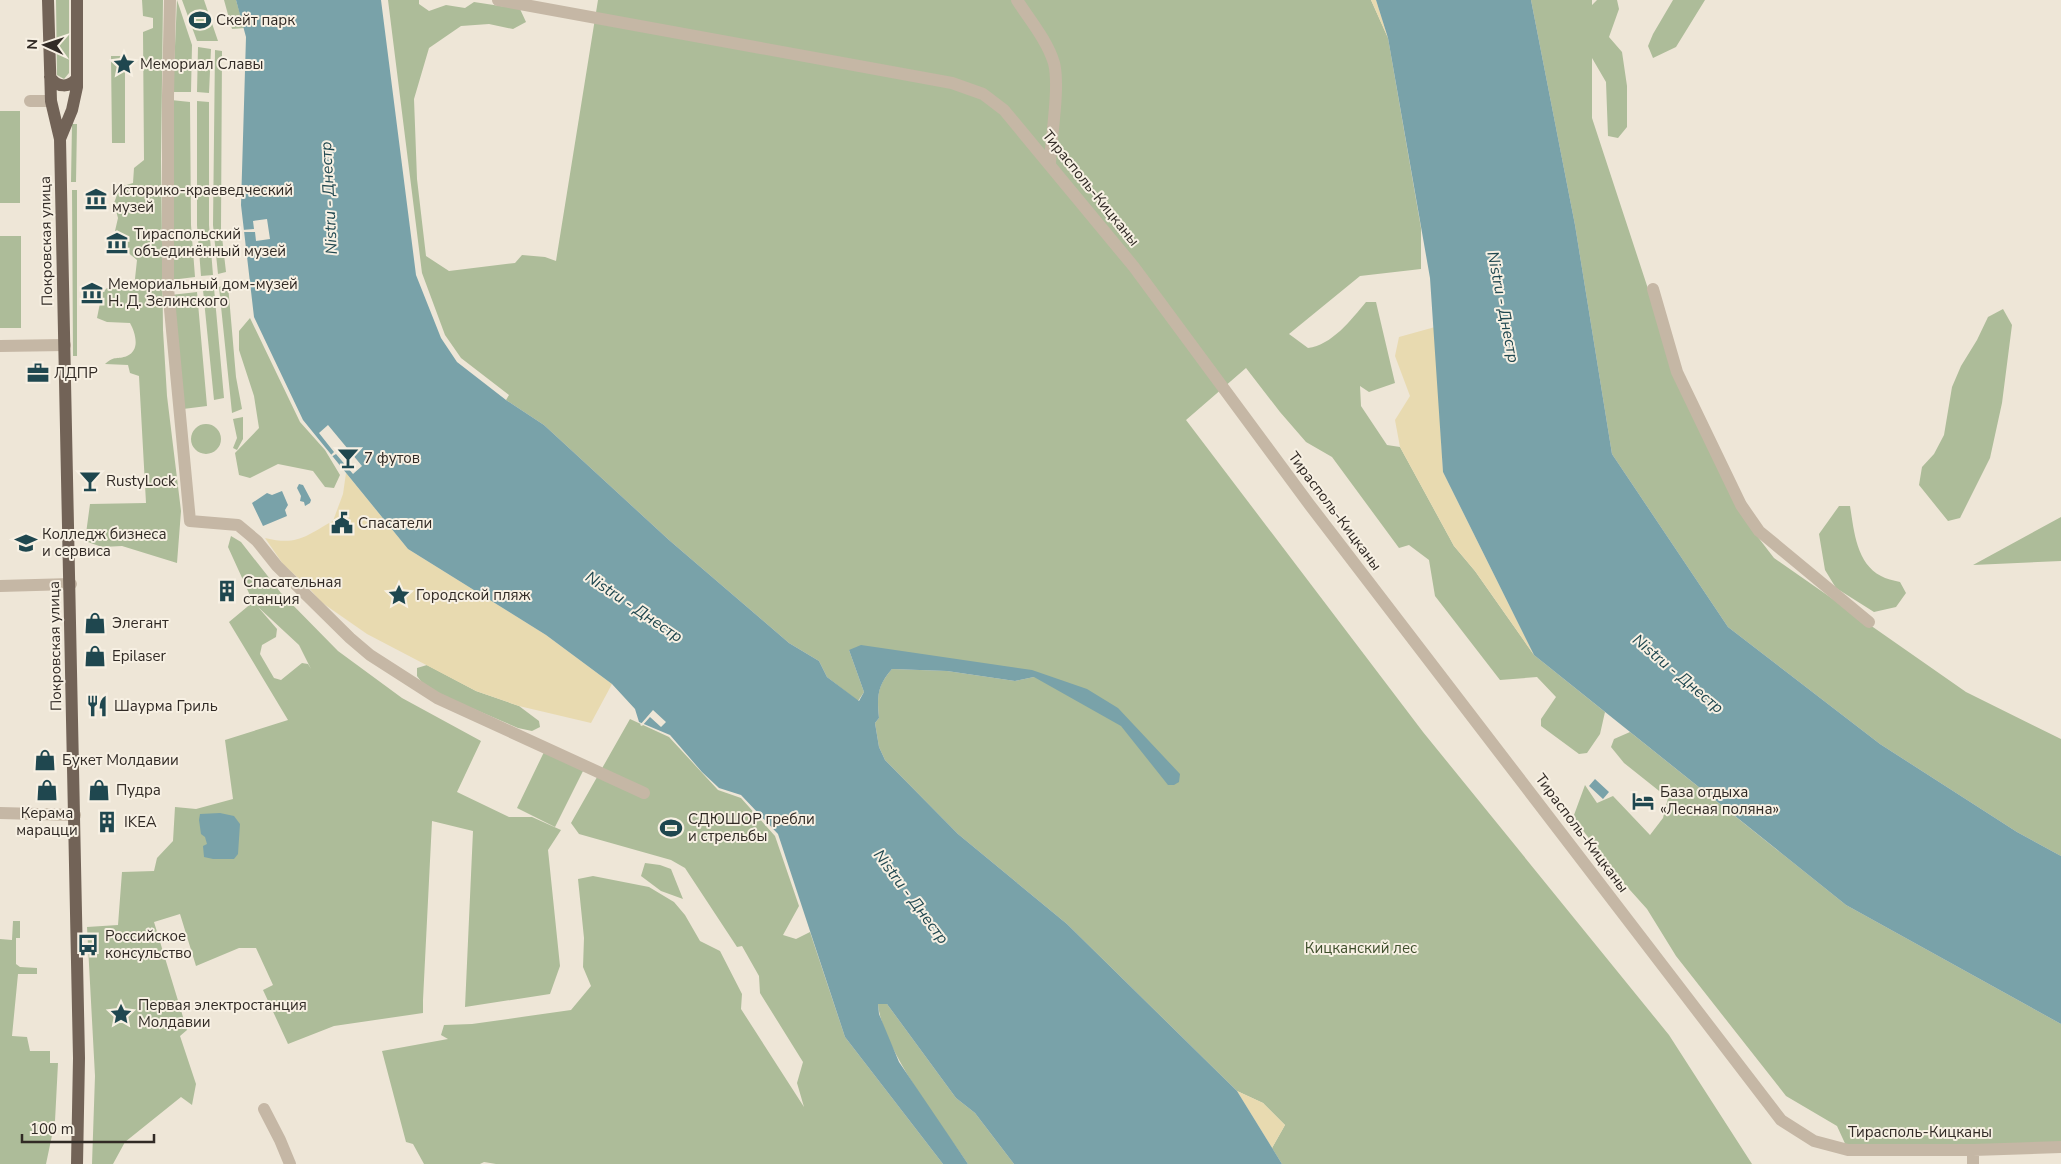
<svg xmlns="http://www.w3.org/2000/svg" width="2061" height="1164" viewBox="0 0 2061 1164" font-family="'Nunito Sans',sans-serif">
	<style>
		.green { fill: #adbc99; fill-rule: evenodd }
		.sand { fill: #e8dab0 }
		.water { fill: #79a2a9 }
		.pier { fill: #eee6d7 }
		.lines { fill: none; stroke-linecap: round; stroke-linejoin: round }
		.minor { stroke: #c5b7a5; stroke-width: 12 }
		.major { stroke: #726357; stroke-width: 12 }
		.labels { text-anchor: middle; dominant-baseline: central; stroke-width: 4; stroke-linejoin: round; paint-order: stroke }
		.poi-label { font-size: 15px; fill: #312a25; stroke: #f7f0e3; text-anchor: start }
		.street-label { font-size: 15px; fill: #312a25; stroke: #f7f0e3 }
		.park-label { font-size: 15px; fill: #3e4e2b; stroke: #f7f0e3 }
		.water-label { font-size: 16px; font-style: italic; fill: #1f474f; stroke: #f7f0e3 }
	</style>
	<rect width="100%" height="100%" fill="#eee6d7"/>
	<path class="green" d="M56,0H69V73L64,79L57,75Z
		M142,0H163L161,159L163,330L167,396L181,511L177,563L122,546L102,547L85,541L90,504L146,503L139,376L130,373L128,365L105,364C115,355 117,360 127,356C141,350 135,332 130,323L107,322L97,318L102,293L107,288H134L137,260L125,250L115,231L118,218L114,203L120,187L133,183L134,168L144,160L143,32L153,28V18L143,16Z
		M177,0L192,45L191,92H173Z
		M182,0H204L218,41H197Z
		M224,0H236L244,28L232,29Z
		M388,0H419V4L429,11L446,5L465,8L474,2L520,9L526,22L513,29L489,24L461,26L429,48L414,99L417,179L426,256L449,271L515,263L522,255L545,257L556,261L598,0H1371L1388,38L1421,228V269L1360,276L1289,334L1308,348C1332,345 1351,320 1366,302H1376L1395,383L1369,392L1360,386L1361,406L1387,445L1400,447L1454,546L1475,571L1534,655L1605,712L1600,734L1587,753L1579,754L1541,726V719L1556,697L1537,677L1500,680L1435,596L1429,560L1409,545L1399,548L1332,457L1306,442L1280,412L1246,368L1186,420L1423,732L1669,1035L1752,1164H1282L1272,1148L1285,1125L1263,1103L1237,1091L1067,924L958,834L885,760L879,747L875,723L879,718C877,696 877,686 892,669L947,671L1015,681L1034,677L849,650L864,692L858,701L827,677L819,661L789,643L669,540L544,425L506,400L509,395L461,358L445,335L422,273Z
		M1531,0H1592V5L1597,0H1617L1619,9L1609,37L1622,52L1627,86V127L1618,138L1608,136L1606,82L1592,58V118L1673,365L1744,519L1774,558L1966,692L2061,739V856L2017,832L1880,744L1728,627L1612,454L1575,225Z
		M1673,0H1705L1676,47L1653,58L1648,46L1653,34Z
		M198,47L211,49L209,93L197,92Z
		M215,50L222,51L221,228L226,272L218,274L213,225Z
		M111,56H125V143H112Z
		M171,100L190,102L191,225L195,277L171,280Z
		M197,101L209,102V225L213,275L201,276L197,225Z
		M0,111H20V203H0Z
		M72,124H77L76,182H71Z
		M72,190H77V356H73Z
		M0,236H21V328H0Z
		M228,285L236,377L242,409L232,413L219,287Z
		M214,288L224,398L214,400L203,290Z
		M197,292L207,406L183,409L171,295Z
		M2003,309L2012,325L2002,403L1990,458L1960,518L1948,521L1919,485L1922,467L1934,454L1944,435L1952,387L1961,366L1977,340L1988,317Z
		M250,318L300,422L325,450L340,475L334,488L325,487L313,471L278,464L250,478L239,475L235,453L259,428L254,396L239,350V331Z
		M243,417V439L237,450L233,448L237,438L233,419Z
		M191 439a15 15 0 1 1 30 0a15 15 0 1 1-30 0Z
		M1839,506H1850C1854,530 1856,563 1881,576C1886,579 1893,580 1900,582L1906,593L1896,607L1874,612L1836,588L1825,570L1819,534Z
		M2061,517V561L1973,565Z
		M231,536L241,542L281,593L338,651L402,698L481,741L457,792L509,817H532L561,830L548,850L560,966L550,994L465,1007L473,831L432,821L423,1000V1013L334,1026L288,1044L263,990L273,985L256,948H239L196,966L180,914L154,922L187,1030L180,1036L196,1084L192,1105L181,1097L125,1142L113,1164H92L95,1076L87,927L118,925L122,872L154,871L157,858L173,841L175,807L196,809L233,799L225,740L288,720L229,622L253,602L228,547ZM258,607L299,645L311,669L308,664L302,663L281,680L274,678L260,654L262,645L276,637L277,629Z
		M427,665L476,691L519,706L539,721L540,727L532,731L518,728L427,689L417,676V668Z
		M630,719L669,737L718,790L741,798L775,836L799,906L783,935L796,939L810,932L845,1037L943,1164H496L484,1162L480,1164H424L413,1144L406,1142L382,1051L448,1039L441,1035L444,1025L472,1024L571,1010L591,986L583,967L584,938L578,879L593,876L649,887L674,902L685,915L700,941L720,951L742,994L741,1009L804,1107L797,1083L803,1062L760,993L759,976L742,946L737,947L685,868L671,860L579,834L571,823Z
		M1630,732L1846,905L2061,1024V1147L1848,1150L1837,1126L1786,1096L1676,956L1647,909L1621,880L1578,824L1574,815L1585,785L1597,803L1613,796L1650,835L1663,818L1668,798L1624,763L1611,747L1614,739Z
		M544,752L583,771L555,827L517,808Z
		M645,863L660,865L671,869L683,899L661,891L641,876Z
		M13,921H20V938H16V964L20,967L37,968V974H18L12,1036L27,1037L30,1051H50V1063H58L55,1121L46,1164H0V939L12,940Z
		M878,1004H887L956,1098L975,1113L1014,1164H968C942,1125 882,1049 878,1004Z"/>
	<path class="sand" d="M1371,0H1376L1388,38Z
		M1435,327L1443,472L1534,655L1475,571L1454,546L1400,447L1395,420L1410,396L1395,356L1399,337Z
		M346,473L408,549L546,635L612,684L591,723L519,706L476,691L367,634L321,602L309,588L283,564L265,538C298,546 305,536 333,521L343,494Z
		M1237,1091L1263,1103L1285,1125L1272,1148Z"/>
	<path class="water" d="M236,0H381L416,275L441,338L457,362L506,400L544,425L669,540L789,643L819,661L827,677L859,701L864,692L849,650L861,645L1032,670L1087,689L1118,708L1180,774L1179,782L1174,785H1168L1121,726L1034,677L1015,681L947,671L892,669C877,686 877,697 879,718L875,723L879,747L885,760L958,834L1067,924L1237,1091L1282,1164H1014L975,1113L956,1098L887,1004H878L879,1014L899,1062L968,1164H943L845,1037L778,834L741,795L719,788L702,772L670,735L639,722L635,709L612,684L546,635L408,549L303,420L254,317L241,205L246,37Z
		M1376,0H1531L1575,225L1612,454L1728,627L1880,744L2017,832L2061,856V1024L1846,905L1534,655L1443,472L1430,278L1388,38Z
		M299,484L303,485L311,500L310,503L305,506L304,502L300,501L301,496L297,488Z
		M282,491L288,505L285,510L287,516L263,526L252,503L267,493L272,495Z
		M1595,779L1609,792L1603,799L1589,786Z
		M220,813L234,816L240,824L238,854L234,859H213L204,857L203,846L207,844L205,837L201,834L199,820L200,814Z"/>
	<path class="pier" d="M267,219L270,239L256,241L255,232H242V230L254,229L253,221Z
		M328,425L362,466L353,474L336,454L331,457L330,456L334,452L319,433Z
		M653,710L666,722L661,727L650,717L642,726L640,725Z"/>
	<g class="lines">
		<path class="minor" d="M170,0L168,96V288L190,521L238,525L257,541L277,566L350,638L370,655L437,698L644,793
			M498,0L952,83L983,94L1004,110L1134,267L1309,504L1781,1120L1814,1141L1848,1150H1973L2061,1147
			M1017,0C1029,19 1047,40 1054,63C1060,87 1051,137 1050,163
			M30,101H51
			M1653,289L1677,372L1741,505L1759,531L1869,622
			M0,346L65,345
			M0,586L71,584
			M0,813L75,815
			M264,1109L280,1140L290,1164
			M1973,1150V1164"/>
		<path class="major" d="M48,0L51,101L60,139L79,1058L77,1164
			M50,77C57,88 70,88 77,78
			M60,139L72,110L77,87V0"/>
	</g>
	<defs>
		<g id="stadium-bare" transform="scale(1.725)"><path d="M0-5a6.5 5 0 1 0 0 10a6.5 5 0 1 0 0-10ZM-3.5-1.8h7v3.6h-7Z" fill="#1f474f" stroke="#f7f0e3" stroke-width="2.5" paint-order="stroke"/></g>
		<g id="sight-bare" transform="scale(1.725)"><path d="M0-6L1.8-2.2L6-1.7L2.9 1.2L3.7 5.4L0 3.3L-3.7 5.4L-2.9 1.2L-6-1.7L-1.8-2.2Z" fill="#1f474f" stroke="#f7f0e3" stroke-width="2.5" paint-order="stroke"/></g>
		<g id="museum-bare" transform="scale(1.725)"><path d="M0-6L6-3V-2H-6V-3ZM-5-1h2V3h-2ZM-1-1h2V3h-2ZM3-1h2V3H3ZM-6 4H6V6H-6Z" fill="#1f474f" stroke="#f7f0e3" stroke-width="2.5" paint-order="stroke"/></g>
		<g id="office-bare" transform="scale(1.725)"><path d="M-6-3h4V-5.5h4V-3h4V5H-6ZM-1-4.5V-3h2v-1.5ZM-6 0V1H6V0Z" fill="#1f474f" stroke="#f7f0e3" stroke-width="2.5" paint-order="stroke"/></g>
		<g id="bar-bare" transform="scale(1.725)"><path d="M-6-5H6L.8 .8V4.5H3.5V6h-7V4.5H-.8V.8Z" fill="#1f474f" stroke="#f7f0e3" stroke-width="2.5" paint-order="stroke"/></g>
		<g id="civic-bare" transform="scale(1.725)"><path d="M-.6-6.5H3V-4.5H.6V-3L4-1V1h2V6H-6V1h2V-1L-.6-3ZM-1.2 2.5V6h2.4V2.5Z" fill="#1f474f" stroke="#f7f0e3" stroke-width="2.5" paint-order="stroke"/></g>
		<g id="university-bare" transform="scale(1.725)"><path d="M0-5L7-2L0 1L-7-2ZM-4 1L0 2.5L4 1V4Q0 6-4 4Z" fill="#1f474f" stroke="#f7f0e3" stroke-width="2.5" paint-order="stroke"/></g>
		<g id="building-bare" transform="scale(1.725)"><path d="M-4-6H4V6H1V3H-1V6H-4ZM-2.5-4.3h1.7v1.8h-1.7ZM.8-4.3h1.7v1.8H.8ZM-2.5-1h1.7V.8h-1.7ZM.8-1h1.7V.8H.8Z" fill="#1f474f" stroke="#f7f0e3" stroke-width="2.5" paint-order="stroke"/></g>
		<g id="shop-bare" transform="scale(1.725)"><path d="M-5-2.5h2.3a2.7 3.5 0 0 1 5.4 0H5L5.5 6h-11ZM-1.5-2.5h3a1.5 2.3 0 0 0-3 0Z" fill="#1f474f" stroke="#f7f0e3" stroke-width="2.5" paint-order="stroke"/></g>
		<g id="restaurant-bare" transform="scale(1.725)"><path d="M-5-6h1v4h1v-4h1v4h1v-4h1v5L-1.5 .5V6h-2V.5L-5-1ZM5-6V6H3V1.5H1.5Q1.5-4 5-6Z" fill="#1f474f" stroke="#f7f0e3" stroke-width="2.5" paint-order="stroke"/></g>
		<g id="hotel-bare" transform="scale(1.725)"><path d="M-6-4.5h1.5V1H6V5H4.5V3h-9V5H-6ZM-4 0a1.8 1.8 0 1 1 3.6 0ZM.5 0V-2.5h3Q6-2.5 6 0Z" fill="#1f474f" stroke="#f7f0e3" stroke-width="2.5" paint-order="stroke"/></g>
		<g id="bus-bare" transform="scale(1.725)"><path d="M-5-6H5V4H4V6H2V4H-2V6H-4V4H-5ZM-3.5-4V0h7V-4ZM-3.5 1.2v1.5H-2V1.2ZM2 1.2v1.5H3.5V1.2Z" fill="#1f474f" stroke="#f7f0e3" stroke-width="2.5" paint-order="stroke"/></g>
	</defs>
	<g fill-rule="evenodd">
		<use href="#stadium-bare" x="200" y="20"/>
		<use href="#sight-bare" x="124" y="64"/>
		<use href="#museum-bare" x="96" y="199"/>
		<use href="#museum-bare" x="117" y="243"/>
		<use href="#museum-bare" x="92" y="293"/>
		<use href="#office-bare" x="38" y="373"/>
		<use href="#bar-bare" x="348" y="458"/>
		<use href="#bar-bare" x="90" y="481"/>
		<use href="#civic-bare" x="342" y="523"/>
		<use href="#university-bare" x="26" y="543"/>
		<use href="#building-bare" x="227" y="591"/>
		<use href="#sight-bare" x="399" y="595"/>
		<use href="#shop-bare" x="95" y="623"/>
		<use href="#shop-bare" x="95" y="656"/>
		<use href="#restaurant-bare" x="97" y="706"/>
		<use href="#shop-bare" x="45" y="760"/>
		<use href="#shop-bare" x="47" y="790"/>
		<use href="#shop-bare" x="99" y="790"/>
		<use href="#hotel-bare" x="1643" y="801"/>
		<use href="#building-bare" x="107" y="822"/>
		<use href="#stadium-bare" x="671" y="828"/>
		<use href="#bus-bare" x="88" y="945"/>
		<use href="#sight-bare" x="121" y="1014"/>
	</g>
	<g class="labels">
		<g class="poi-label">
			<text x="216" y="20">Скейт парк</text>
			<text x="140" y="64">Мемориал Славы</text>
			<text x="112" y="190">Историко-краеведческий<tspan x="112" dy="17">музей</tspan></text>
			<text x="134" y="234">Тираспольский<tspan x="134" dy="17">объединённый музей</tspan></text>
			<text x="108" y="284">Мемориальный дом-музей<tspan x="108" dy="17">Н. Д. Зелинского</tspan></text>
			<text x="54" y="373">ЛДПР</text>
			<text x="364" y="458">7 футов</text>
			<text x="106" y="481">RustyLock</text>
			<text x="358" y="523">Спасатели</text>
			<text x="42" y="534">Колледж бизнеса<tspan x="42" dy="17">и сервиса</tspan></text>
			<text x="243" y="582">Спасательная<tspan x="243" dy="17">станция</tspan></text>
			<text x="416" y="595">Городской пляж</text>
			<text x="112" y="623">Элегант</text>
			<text x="112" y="656">Epilaser</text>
			<text x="114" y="706">Шаурма Гриль</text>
			<text x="62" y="760">Букет Молдавии</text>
			<text x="116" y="790">Пудра</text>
			<text x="1660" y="792">База отдыха<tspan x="1660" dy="17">«Лесная поляна»</tspan></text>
			<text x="47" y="813" text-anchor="middle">Керама<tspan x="47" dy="17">марацци</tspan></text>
			<text x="688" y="819">СДЮШОР гребли<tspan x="688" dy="17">и стрельбы</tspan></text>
			<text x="124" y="822">IKEA</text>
			<text x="105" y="936">Российское<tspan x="105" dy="17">консульство</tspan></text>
			<text x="138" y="1005">Первая электростанция<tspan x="138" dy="17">Молдавии</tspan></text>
		</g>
		<g class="street-label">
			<text transform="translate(1091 188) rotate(51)">Тирасполь-Кицканы</text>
			<text transform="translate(46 241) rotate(-91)">Покровская улица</text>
			<text transform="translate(1335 511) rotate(53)">Тирасполь-Кицканы</text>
			<text transform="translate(55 646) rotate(-91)">Покровская улица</text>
			<text transform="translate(1582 833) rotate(53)">Тирасполь-Кицканы</text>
			<text x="1920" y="1132">Тирасполь-Кицканы</text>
		</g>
		<g class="park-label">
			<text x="1361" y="948">Кицканский лес</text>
		</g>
		<g class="water-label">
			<text transform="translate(329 198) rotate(-93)">Nistru - Днестр</text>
			<text transform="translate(1503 307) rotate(79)">Nistru - Днестр</text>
			<text transform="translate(634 607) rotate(34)">Nistru - Днестр</text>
			<text transform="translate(1678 674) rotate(40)">Nistru - Днестр</text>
			<text transform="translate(911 897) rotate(53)">Nistru - Днестр</text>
		</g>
	</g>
	<g transform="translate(45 45) rotate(273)" stroke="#f7f0e3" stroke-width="4" paint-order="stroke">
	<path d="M0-4L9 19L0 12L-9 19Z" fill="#312a25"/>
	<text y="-8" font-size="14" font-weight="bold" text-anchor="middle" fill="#312a25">N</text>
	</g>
	<path d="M22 1134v8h132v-8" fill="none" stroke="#312a25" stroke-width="2.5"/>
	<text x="30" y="1134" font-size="15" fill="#312a25" stroke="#f7f0e3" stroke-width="4" paint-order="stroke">100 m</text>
</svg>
